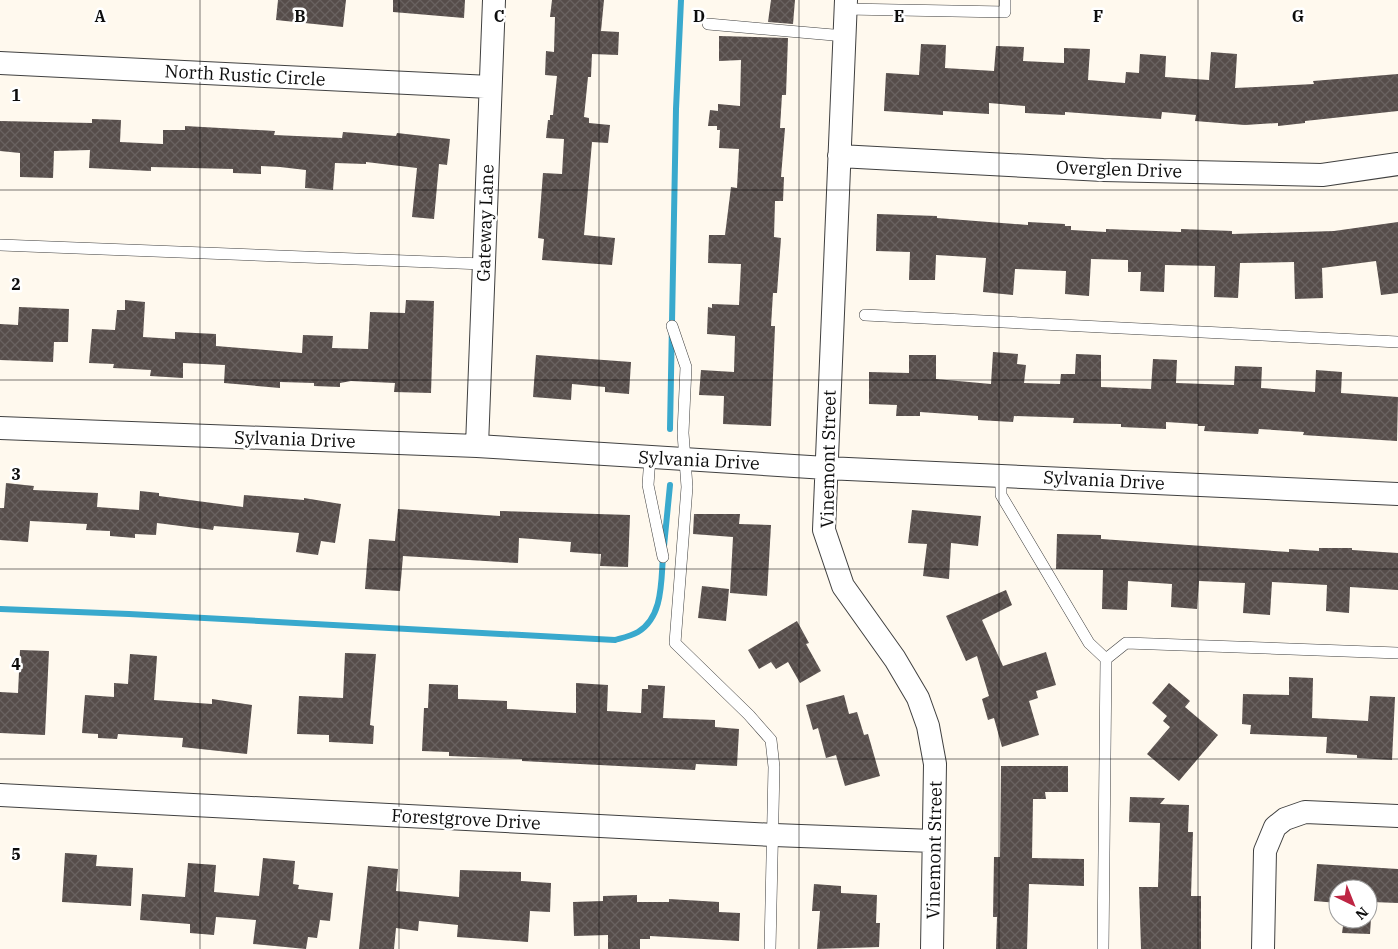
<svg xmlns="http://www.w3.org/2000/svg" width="1398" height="949" viewBox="0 0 1398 949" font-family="'IBM Plex Serif',serif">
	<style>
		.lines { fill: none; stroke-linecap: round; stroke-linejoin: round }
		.stream { stroke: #39a9cd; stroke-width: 6 }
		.building { fill: url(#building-cross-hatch) }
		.lane-casing { stroke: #404040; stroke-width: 12 }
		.street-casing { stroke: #404040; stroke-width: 24 }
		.lane { stroke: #fff; stroke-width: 11 }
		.street { stroke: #fff; stroke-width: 22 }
		.grid { fill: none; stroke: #0d0d0d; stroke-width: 1; stroke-opacity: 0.55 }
		.labels { text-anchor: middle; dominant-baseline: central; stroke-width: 5; stroke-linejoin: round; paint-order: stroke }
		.street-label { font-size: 18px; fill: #0d0d0d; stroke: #fff }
		.grid-label { font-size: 16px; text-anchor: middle; font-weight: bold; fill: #0d0d0d; stroke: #fff; stroke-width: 5; stroke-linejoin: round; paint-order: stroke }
	</style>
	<defs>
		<pattern id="building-cross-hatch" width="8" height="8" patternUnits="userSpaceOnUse" patternTransform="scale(1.25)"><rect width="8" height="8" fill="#564d4a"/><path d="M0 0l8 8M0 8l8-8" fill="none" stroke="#696260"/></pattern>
	</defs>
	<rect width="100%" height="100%" fill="#fff9ee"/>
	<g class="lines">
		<path class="stream" d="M670,429L676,109L681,0
			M664,546L670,485
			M0,609L129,614L615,640C622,638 631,636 638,632C663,617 661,582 663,556"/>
	</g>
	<path class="building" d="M278,0H346L343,27L276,20Z
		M393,0H465L464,18L393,12Z
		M552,0H604L601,31L619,32L618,55L592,54L591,77H588L584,117L589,118V123L610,125L608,143L592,142L584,235L615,238L612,265L542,260L544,239L538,238L543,173L562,174L564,139L546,138L548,120H550V115H553L557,76L545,75L546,51L554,52L555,17H550Z
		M771,0H795L793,24L768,22Z
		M719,36L788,38L786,95H782L780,128H785L781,177H784L783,201H775L774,237L781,238L777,293H773L771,326H775L771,426L723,424L724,396L699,395L701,370L734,372L735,336L707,334L708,307L712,308V304L739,305L741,264L708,263L709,235H725L731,187L737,188L739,149L719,148L720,130H717V126H708L710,110L718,111V104L740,106L741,60L719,61Z
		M921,44L946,45L945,68L994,71L996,46L1024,47L1023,61L1064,63V48L1090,49L1088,80L1125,83L1126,72L1139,73L1140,54L1166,56L1165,77L1209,80L1211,52L1237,54L1235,88L1314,84L1313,81L1398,74V111L1305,121V123L1278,126V123L1245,125L1195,121L1196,115L1162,112L1161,119L1065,112V115L1025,113V106L989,103V114L943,111V115L884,111L886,73L919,75Z
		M92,119L121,120L120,142L163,144V130H185V126L275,131L274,135L342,138L343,132L396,136L397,133L450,139L447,165L439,164L434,219L412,217L417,168L366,162V164L335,163L333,190L305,188L306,170L280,167L261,166V174L233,173V169L151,167V171L89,168L90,150L54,151L53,178L20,177V153L0,151V121L92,123Z
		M877,214L937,216V218L1028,225V222L1065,224V226H1071V230L1106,232V229L1181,232V229L1232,231V234L1334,231L1398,222V293L1381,295L1376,261L1322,268L1323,298L1295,299L1294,262L1240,263L1238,298L1214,297L1215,266L1165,265L1164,292L1140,291L1141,272H1128V260L1091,259L1089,296L1065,294L1066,271L1015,269L1013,295L983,292L986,258L936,255L935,280H909L910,252L876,251Z
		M125,300L145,302L143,337L175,339V332L216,334V346L302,353L303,335L333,336L332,348L368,349L370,312L405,313L406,300L434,301L431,393L394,392L395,383L351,381L340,383V387L314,386V383L280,382V388L224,383L225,365L183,363V378L150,376L151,370L113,368L114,364L89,363L92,329L115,330L117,310H125Z
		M19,307L69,309L68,342H54L53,362L0,360V324L18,325Z
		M993,352L1018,354L1017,364L1026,365L1024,383L1060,384L1061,374H1075L1076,354L1101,355V387L1151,389L1153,359L1177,360L1176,383L1234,385L1235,366L1262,367L1261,388L1315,392L1316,370L1342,372L1341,393L1398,397L1397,441L1303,435L1304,432L1259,429L1258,434L1204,431L1205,426H1198V424L1166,422V429L1121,427V424L1073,423L1074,418L1014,416L1013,422L978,420V416L920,412V416H896L897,405L869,404V372L909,373V355H936V379L991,384Z
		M536,355L631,362L629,394L605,392V387L572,384L571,400L533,397Z
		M6,483L34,486L33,490L98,493L97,507L139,510L140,491L159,493V496L243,507L244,495L304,500V498L341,504L335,543L321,541L318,555L296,552L299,533L214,526L213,530L157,523L156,535L135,534V538L110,536V531L86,530L87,524L30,521L28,542L0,540V508H4Z
		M398,509L500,516V511L630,515L628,567L600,566L601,554L570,552L571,542L519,538L518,563L403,556L400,591L365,589L369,539L395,541Z
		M912,510L981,516L978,546L951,543L949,579L923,576L927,544L908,543Z
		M694,514H740L739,524L771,525L767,596L730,593L733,537L693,534Z
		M1057,534L1101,535V539L1289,552V549L1319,551V548H1352V550L1398,553V590L1350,587L1349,613L1326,611L1327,585L1272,582L1270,615L1243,613L1245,583L1199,581L1197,609L1171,607L1172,584L1128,581L1127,610L1102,609L1103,570L1056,569Z
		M702,586L729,589L726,621L698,618Z
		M1006,590L1012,605L982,620L1003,666L1046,652L1056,685L1036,691L1038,698L1029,701L1039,735L1002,747L994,718L988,720L982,699L989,696L977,656L966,661L946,616Z
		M797,621L809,643L806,644L821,671L800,683L788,662L776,669L771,662L759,669L748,650Z
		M20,650L49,651L45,735L0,733V692L18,693Z
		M345,653L376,654L370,725L374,726L373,744L329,742V735L297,734L299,696L343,698Z
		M130,654L157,656L154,700L212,704V699L252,705L247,754L182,747L183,738L118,734L117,739L98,738V734L82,733L85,695L114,697V683L128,684Z
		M1289,677L1313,678L1312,718L1368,721L1370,696L1395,697L1392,760L1357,758V755L1326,753L1327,737L1250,734L1251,725L1242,724L1243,694L1289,695Z
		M576,683L608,685L607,711L641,713L642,689H648V685L665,686L663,718L715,720V727L739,729L737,766L696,764L695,770L638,767L522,761V759L449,756V752L422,751L424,708H428L429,684L458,685V699L507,701V709L576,713Z
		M1169,683L1190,701L1185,707L1218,735L1179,781L1147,754L1170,727L1163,721L1167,716L1152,703Z
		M844,695L849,714L857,712L864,735L868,734L880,776L845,786L836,755L826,758L818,728L813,730L806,705Z
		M1001,766H1068V792H1045L1046,799H1033L1032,858L1084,859V886L1029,884L1027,949H996L997,917H993L994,857H1000Z
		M1130,797L1165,798L1160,804L1189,805L1188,832H1193L1191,896H1201V949H1141L1139,887H1158L1160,823L1129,822Z
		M65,853L97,855L96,866L133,868L131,906L62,902Z
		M263,858L295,861L293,884L299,885L298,889L333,893L330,921L320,920L317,938L308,937L306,949L253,944L256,920L216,917L214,935L190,933V924L140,920L142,894L185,897L188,863L216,865L214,892L259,896Z
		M1317,864L1398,869V903L1372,902L1370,934L1342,933L1344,919H1368V889H1338V903L1314,901Z
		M368,866L398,869L396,891L459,897L460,870L521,872V881L551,883L550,912L530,911L528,942L457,937L458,925L419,921L418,931L396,928L394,949H359Z
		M814,884L841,886V893L877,895L876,923H880L879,947L817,949L820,911H812Z
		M637,895V902H669V899L719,902V912L740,913L739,941L650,936V939H640V949H608V935L574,936L573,902L603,901V896Z"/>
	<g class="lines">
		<g class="lane-casing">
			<path id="lane" d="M846,9L1005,12V0
				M708,24L845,36
				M0,245L483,264
				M865,315L1398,342
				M672,326L686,367L683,433L687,487L675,643L749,715L771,740L774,767L770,949
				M650,457L648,485L663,557
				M1001,475V495L1089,643L1106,659
				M1103,949L1106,659L1126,643L1398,653"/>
		</g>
		<g class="street-casing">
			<path id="street" d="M846,0L824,530L843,586L895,659L918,698L928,726L935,764L932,949
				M0,63L490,87
				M839,156L1103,170L1322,175L1398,164
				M0,428L477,446L826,468L1398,494
				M477,446L494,0
				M0,795L774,835L933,841
				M1263,949L1265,851L1275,827L1285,819L1305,812L1398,816"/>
		</g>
		<use href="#lane" class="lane"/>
		<use href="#street" class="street"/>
	</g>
	<path class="grid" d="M200,0V949M399,0V949M599,0V949M799,0V949M999,0V949M1198,0V949M0,190H1398M0,380H1398M0,569H1398M0,759H1398"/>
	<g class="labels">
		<g class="street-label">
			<text transform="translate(245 75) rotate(3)">North Rustic Circle</text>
			<text transform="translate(1119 169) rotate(2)">Overglen Drive</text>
			<text transform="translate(485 223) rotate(-88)">Gateway Lane</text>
			<text transform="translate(295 439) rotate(2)">Sylvania Drive</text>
			<text transform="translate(828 459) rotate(-89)">Vinemont Street</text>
			<text transform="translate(699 460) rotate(3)">Sylvania Drive</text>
			<text transform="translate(1104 480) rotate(3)">Sylvania Drive</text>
			<text transform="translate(466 819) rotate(3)">Forestgrove Drive</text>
			<text transform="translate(934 850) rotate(-89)">Vinemont Street</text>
		</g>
	</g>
	<g class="grid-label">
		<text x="100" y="22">A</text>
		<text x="300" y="22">B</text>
		<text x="499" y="22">C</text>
		<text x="699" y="22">D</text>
		<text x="899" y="22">E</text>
		<text x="1098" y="22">F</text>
		<text x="1298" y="22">G</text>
		<text x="16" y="101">1</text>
		<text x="16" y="290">2</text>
		<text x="16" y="480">3</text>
		<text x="16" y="670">4</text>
		<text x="16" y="860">5</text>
	</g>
	<g transform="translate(1353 904) rotate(137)"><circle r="24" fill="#ffffff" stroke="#9e9e9e"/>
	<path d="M0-4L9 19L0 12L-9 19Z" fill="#be2543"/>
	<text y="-8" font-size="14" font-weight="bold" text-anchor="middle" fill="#0d0d0d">N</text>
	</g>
</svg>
